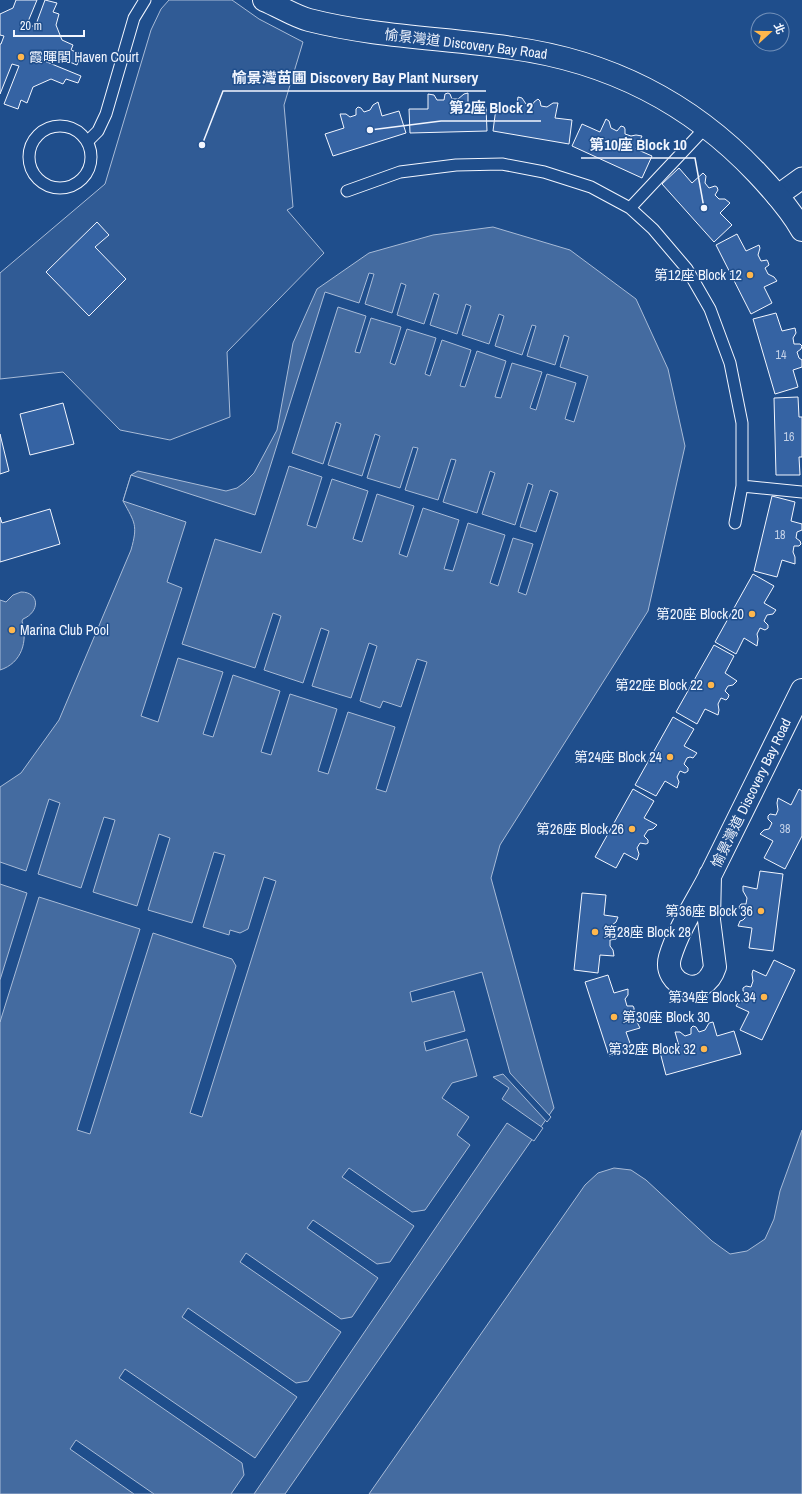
<svg xmlns="http://www.w3.org/2000/svg" width="802" height="1494" viewBox="0 0 802 1494" font-family="'Archivo Narrow','Noto Sans TC',sans-serif">
	<style>
		.built { fill: #305b95; stroke: #a8bbd7 }
		.water { fill: #446ba0; stroke: #a8bbd7 }
		.pier { fill: #1f4e8c; stroke: #a8bbd7 }
		.building { fill: #3563a3; stroke: #f2f6ff }
		.lines { fill: none; stroke-linecap: round; stroke-linejoin: round }
		.service-casing { stroke: #f2f6ff; stroke-width: 13 }
		.minor-casing { stroke: #f2f6ff; stroke-width: 23 }
		.tertiary-casing { stroke: #f2f6ff; stroke-width: 24 }
		.service { stroke: #1f4e8c; stroke-width: 11 }
		.minor { stroke: #1f4e8c; stroke-width: 21 }
		.tertiary { stroke: #1f4e8c; stroke-width: 22 }
		.poi-dot { fill: #ffb74d; stroke: #1f4e8c; stroke-width: 1.5 }
		.labels { text-anchor: middle; dominant-baseline: central; stroke-width: 3; stroke-linejoin: round; paint-order: stroke }
		.number-label { font-size: 12px; fill: #c3d1e8 }
		.street-label { font-size: 14px; fill: #f2f6ff; stroke: #1f4e8c }
		.poi-label { font-size: 14px; fill: #f2f6ff; stroke: #1f4e8c; text-anchor: end }
		.leader { fill: none; stroke: #f2f6ff; stroke-width: 1.5 }
		.callout-dot { fill: #f2f6ff; stroke: #1f4e8c; stroke-width: 1.5 }
		.callout-label { font-size: 15px; text-anchor: middle; font-weight: bold; fill: #f2f6ff; stroke: #1f4e8c; stroke-width: 3; stroke-linejoin: round; paint-order: stroke }
	</style>
	<rect width="100%" height="100%" fill="#1f4e8c"/>
	<path class="built" d="M169,0H232L259,19L303,42L284,105L293,207L287,210L324,253L227,352L230,417L170,440L120,430L63,372L0,379V273L105,184L151,30L161,9Z"/>
	<path class="water" d="M493,227L570,250L636,299L668,369L685,446L648,611L500,845L491,878L554,1108L285,1494H0V787L21,773L59,720L131,550C138,525 135,523 123,501L131,475L138,471L226,491L237,488L245,482L254,473L277,430L293,343L317,289L369,253L433,235Z
		M21,592C40,592 40,612 23,619L22,621C28,641 22,663 0,670V600L6,602L13,595Z
		M802,1130V1494H369L585,1185L598,1173L614,1168L631,1170L646,1180L712,1241L730,1254L747,1251L765,1239L774,1219L780,1191Z"/>
	<path class="pier" d="M369,273L374,274L365,304L392,313L401,283L406,285L397,315L424,324L434,293L439,295L430,325L457,334L466,304L471,306L462,335L489,344L499,314L504,316L495,346L522,355L532,325L536,326L527,356L555,365L564,335L569,337L560,367L588,376L574,422L565,419L576,383L547,374L536,410L530,408L542,372L512,363L501,398L495,397L506,361L477,351L465,387L460,386L471,350L442,340L430,376L425,374L436,338L407,329L395,365L390,363L401,327L371,318L360,353L355,352L366,316L338,307L292,453L323,464L336,422L341,424L328,465L362,476L375,434L380,436L367,478L400,488L413,447L418,448L405,490L438,500L451,459L456,460L443,502L477,513L490,471L495,473L482,514L515,525L528,483L533,485L520,527L536,532L550,490L558,493L526,595L518,592L533,544L513,538L498,586L490,583L505,535L468,523L453,571L444,569L459,520L423,508L407,557L399,554L414,506L377,494L362,542L353,539L368,491L332,479L316,528L307,525L322,477L289,466L261,553L215,539L182,644L255,668L273,613L281,616L264,670L303,683L321,628L329,631L312,686L351,698L369,643L377,646L360,701L380,708L383,701L401,707L417,659L427,662L386,792L376,789L395,727L348,712L328,774L318,771L337,709L290,694L271,755L261,752L280,691L233,675L213,737L203,734L223,672L178,658L158,722L141,716L182,588L167,582L186,522L123,501L131,475L255,515L325,292L359,303Z
		M49,799L60,803L38,874L81,888L104,817L115,820L93,892L137,906L159,834L170,838L148,910L192,923L214,852L225,855L203,927L229,935L230,930L240,933L248,929L264,877L276,881L202,1117L190,1113L236,966L232,959L153,933L90,1134L77,1130L140,929L39,897L0,1022V980L27,893L0,884V862L26,871Z
		M482,972L510,1073L551,1117L547,1122L503,1074L493,1077L509,1088L502,1099L543,1128L534,1141L507,1123L254,1494H231L244,1475L242,1463L119,1378L125,1369L255,1458L297,1397L182,1317L188,1308L296,1383L308,1381L341,1332L240,1262L246,1253L341,1319L352,1317L378,1278L307,1228L313,1220L377,1264L390,1262L414,1226L342,1177L349,1168L412,1212L425,1210L470,1145L457,1135L469,1117L442,1098L452,1083L477,1076L467,1039L426,1051L424,1042L465,1031L454,991L412,1002L410,992Z
		M76,1440L154,1494H134L70,1449Z"/>
	<path class="building" d="M16,0H37L27,24L35,27L45,0L57,3L53,12L59,14L56,25L62,40L73,45L71,50L81,54L77,65L45,52L42,60L81,76L78,83L66,79L63,84L51,79L33,87L27,103L21,100L18,109L4,104L19,66L12,64L0,94V44H1L4,36L0,35V14L13,8Z
		M448,93L450,94L452,99H458L464,94L468,93V108L486,107L487,131L410,133L409,109H428V94L434,95L437,100H444L445,94Z
		M518,97L522,98L526,104L533,105L534,102L538,99L540,101L541,106L547,107L553,103H558L555,118L572,120L569,144L493,131L496,108L516,111Z
		M378,102L382,116L399,111L406,133L333,156L325,134L344,128L340,114H346L350,117L356,115V109L358,107L361,108L364,112L370,110L373,105Z
		M606,119L609,121L611,128L617,131L621,126L624,127L625,129V134L631,136L636,135L642,136L636,149L652,156L642,178L572,146L582,124L600,132Z
		M679,168L692,183L703,173L706,176L705,183L709,188L715,186L717,187L718,190L715,195L719,199H725L730,203L720,213L732,225L714,242L662,184Z
		M97,222L109,235L95,247L126,279L89,316L46,272Z
		M737,234L746,251L759,245L760,248L758,255L761,261L767,260L768,262L769,265L765,268L768,274L774,277L777,281L764,287L772,303L751,314L716,245Z
		M776,313L782,331L795,328L796,333L793,338L794,344H800L802,346L801,349L797,352L799,358L802,360V367L793,370L798,387L775,394L753,319Z
		M798,397L799,417H802V457H799L800,475H776L774,398Z
		M63,403L74,444L30,455L20,414Z
		M0,434L9,471L0,474Z
		M772,496L795,502L791,521L802,524V530L797,532L796,538L800,541L801,544L799,546H794L793,552L795,557V564L782,560L777,577L754,571Z
		M50,509L60,544L0,562V517L2,523Z
		M753,574L774,586L764,603L776,610L773,614L767,615L764,621L768,625V628L765,630L760,628L757,634L758,639L757,646L744,638L736,654L715,642Z
		M714,645L734,656L725,673L737,681L733,685L728,686L725,691L729,695L728,698L726,700L721,698L718,704L719,710L718,715L705,709L697,724L676,712Z
		M673,717L694,729L684,746L697,753L693,758L690,757L687,758L684,764L688,768V771L685,773L680,771L677,777L679,782L677,788L665,781L656,796L635,785Z
		M633,789L654,801L644,818L657,825L653,829L648,830L644,836L648,840V843L646,844L640,843L637,848L639,854L637,860L624,853L616,868L595,857Z
		M799,789L802,791V836L785,869L764,858L773,841L760,834L764,830L769,829L772,823L768,819V816L770,814L776,815L778,810L777,803L778,798L791,805Z
		M760,871L783,874L773,951L749,948L752,928L738,926L740,921L743,920L745,918V912L740,909L739,907L741,904H746L747,898L743,891V886L757,889Z
		M582,893L606,895L604,915L618,917L616,922L612,925L611,931L616,934L617,936L616,939L610,940V946L613,950L614,956L600,955L598,973L574,970Z
		M774,960L795,970L762,1040L740,1030L749,1012L736,1006L739,1001H745L748,994L743,991V988L746,986L751,987L753,981L752,974L753,970L766,976Z
		M608,975L614,993L628,989V995L625,999L627,1006H633L634,1008V1010L630,1014L632,1019L637,1022L640,1028L626,1032L632,1049L609,1056L585,982Z
		M713,1022L717,1036L734,1031L741,1054L666,1075L660,1052L679,1046L675,1032H680L685,1036L691,1034V1028L693,1026L696,1027L699,1032L705,1030L709,1023Z"/>
	<g class="lines">
		<g class="service-casing">
			<path id="service" d="M707,126L630,208L653,229L687,269L710,309L730,363L742,423V486L735,523
				M29 157a31 31 0 1 1 62 0a31 31 0 1 1-62 0Z
				M87,142L98,131L106,114L134,18L145,0
				M347,191L400,172L456,165L502,164L544,172L591,187L630,208
				M742,486L802,492"/>
		</g>
		<g class="minor-casing">
			<path id="minor" d="M777,196L802,178"/>
		</g>
		<g class="tertiary-casing">
			<path id="tertiary" d="M264,0C279,6 294,16 309,20C376,37 444,38 512,48C607,61 690,102 757,173C773,190 790,209 802,230
				M710,875L709,920L715,967C704,1002 662,985 670,957C679,927 698,900 712,872C742,811 772,751 802,690"/>
		</g>
		<use href="#service" class="service"/>
		<use href="#minor" class="minor"/>
		<use href="#tertiary" class="tertiary"/>
	</g>
	<g class="poi-dot">
		<circle cx="21" cy="57" r="4"/>
		<circle cx="750" cy="275" r="4"/>
		<circle cx="752" cy="614" r="4"/>
		<circle cx="12" cy="630" r="4"/>
		<circle cx="711" cy="685" r="4"/>
		<circle cx="670" cy="757" r="4"/>
		<circle cx="632" cy="829" r="4"/>
		<circle cx="761" cy="911" r="4"/>
		<circle cx="595" cy="932" r="4"/>
		<circle cx="764" cy="997" r="4"/>
		<circle cx="614" cy="1017" r="4"/>
		<circle cx="704" cy="1049" r="4"/>
	</g>
	<g class="labels">
		<g class="number-label">
			<text x="781" y="355">14</text>
			<text x="789" y="437">16</text>
			<text x="780" y="535">18</text>
			<text x="785" y="829">38</text>
		</g>
		<g class="street-label">
			<text transform="translate(466 44) rotate(7)">愉景灣道 Discovery Bay Road</text>
			<text transform="translate(751 793) rotate(-64)">愉景灣道 Discovery Bay Road</text>
		</g>
		<g class="poi-label">
			<text x="29" y="57" text-anchor="start">霞暉閣 Haven Court</text>
			<text x="742" y="275">第12座 Block 12</text>
			<text x="744" y="614">第20座 Block 20</text>
			<text x="20" y="630" text-anchor="start">Marina Club Pool</text>
			<text x="703" y="685">第22座 Block 22</text>
			<text x="662" y="757">第24座 Block 24</text>
			<text x="624" y="829">第26座 Block 26</text>
			<text x="753" y="911">第36座 Block 36</text>
			<text x="603" y="932" text-anchor="start">第28座 Block 28</text>
			<text x="756" y="997">第34座 Block 34</text>
			<text x="622" y="1017" text-anchor="start">第30座 Block 30</text>
			<text x="696" y="1049">第32座 Block 32</text>
		</g>
	</g>
	<path class="leader" d="M202 145L223 91H486M370 130L441 121H541M704 208L695 158H581"/>
	<g class="callout-dot">
		<circle cx="202" cy="145" r="4"/>
		<circle cx="370" cy="130" r="4"/>
		<circle cx="704" cy="208" r="4"/>
	</g>
	<g class="callout-label">
		<text x="355" y="83">愉景灣苗圃 Discovery Bay Plant Nursery</text>
		<text x="491" y="113">第2座 Block 2</text>
		<text x="638" y="150">第10座 Block 10</text>
	</g>
	<g transform="translate(770 32) rotate(69)"><circle r="19" fill="#1f4e8c" stroke="#7391ba"/>
	<path d="M0-3L7 15L0 10L-7 15Z" fill="#ffb74d"/>
	<text y="-6" font-size="11" font-weight="bold" text-anchor="middle" fill="#f2f6ff">北</text>
	</g>
	<path d="M14 30v6h70v-6" fill="none" stroke="#f2f6ff" stroke-width="2"/>
	<text x="20" y="30" font-size="12" fill="#f2f6ff" stroke="#1f4e8c" stroke-width="3" paint-order="stroke">20 m</text>
</svg>
